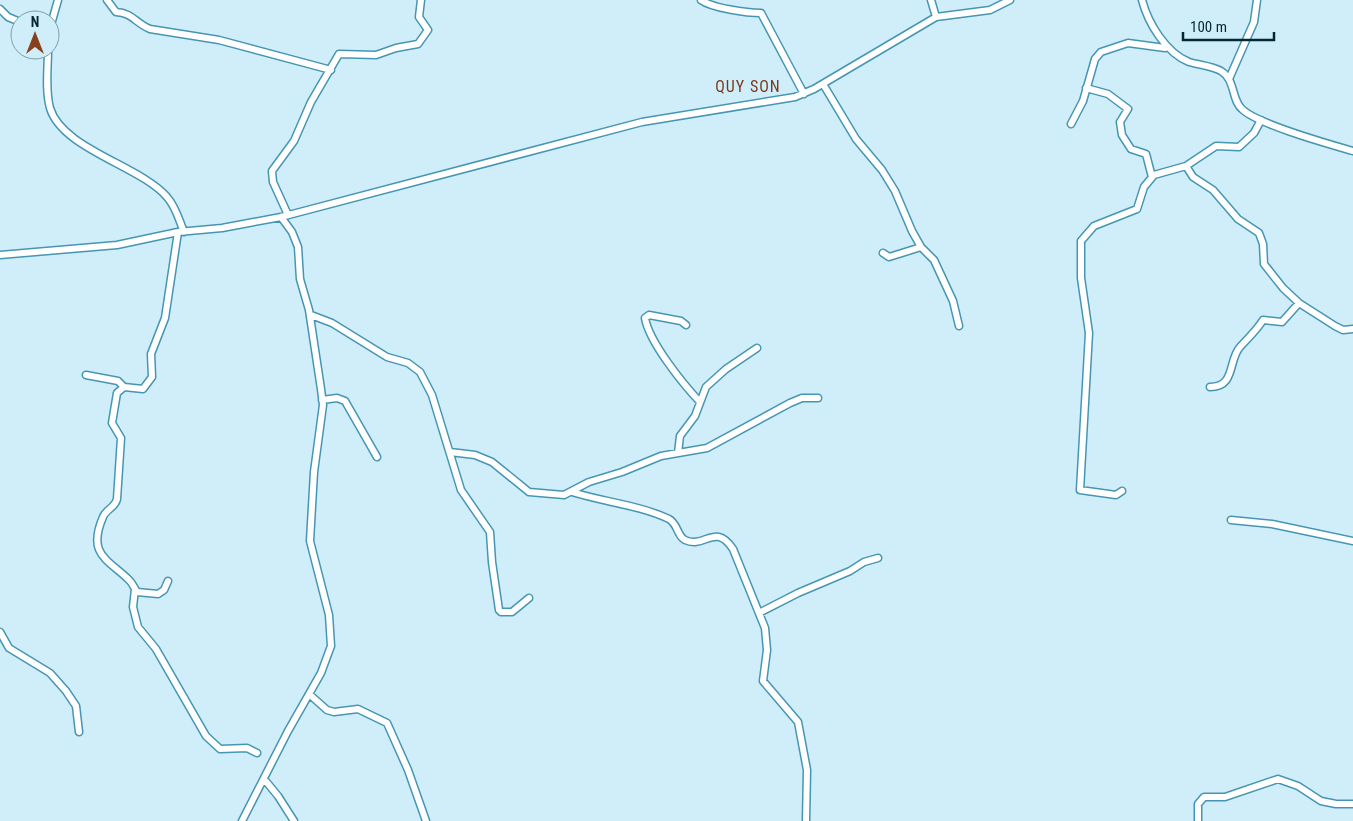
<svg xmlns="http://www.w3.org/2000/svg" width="1353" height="821" viewBox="0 0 1353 821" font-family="'Roboto Condensed',sans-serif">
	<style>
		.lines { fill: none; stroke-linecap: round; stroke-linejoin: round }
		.minor-casing { stroke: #4596b2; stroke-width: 9 }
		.minor { stroke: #fff; stroke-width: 6 }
		.labels { text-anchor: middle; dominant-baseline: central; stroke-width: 4; stroke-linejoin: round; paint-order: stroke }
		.quarter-label { font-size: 16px; letter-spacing: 1px; fill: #7a391b; stroke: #d0eefa }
	</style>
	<rect width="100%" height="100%" fill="#d0eefa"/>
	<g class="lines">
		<g class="minor-casing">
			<path id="minor" d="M107,0L116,12C133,13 135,23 150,29L219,40L331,70
				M701,0C712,8 747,13 761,13L804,94
				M931,0L936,17
				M1142,0C1148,23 1166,53 1189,62C1199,65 1212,66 1221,71C1236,80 1231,101 1243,110C1260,125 1329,144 1353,151
				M0,9L8,17L20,22
				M50,28L58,0
				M48,50C48,68 45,90 50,108C62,149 141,166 167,197C176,207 179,220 184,232
				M1229,79L1254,22L1257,0
				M823,84L856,139L882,170L895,191L912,231L921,247L934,260L953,301L959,326
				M1086,88L1108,94L1128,109L1120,122L1122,135L1131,149L1146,154L1152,177
				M1071,124L1083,101L1095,59L1101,52L1128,43L1165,48V44
				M1186,166L1193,177L1213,190L1238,219L1259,233L1263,244L1264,264L1283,288L1299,303L1335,326L1343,330L1353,329
				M288,215L273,182L272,171L294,141L311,102L339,54L376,55L396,48L418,44L428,30L419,17L421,0
				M883,253L889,257L921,247
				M0,255L117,245L178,232L222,228L281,217L642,122L795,97L814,89L936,17L990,10L1010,0
				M311,315L332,323L387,357L408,363L420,372L432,395L461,490L490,532L492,562L499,610L501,612H512L529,598
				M686,325L681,321L649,315L645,318C649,342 683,384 700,402
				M86,375L118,381L124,387
				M1210,387C1236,387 1228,360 1240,347C1248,338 1257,330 1263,320L1282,322L1299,303
				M322,400L337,398L345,401L377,457
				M450,452L475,455L492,462L529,492L564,495L589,482L622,472L661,456L707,448L790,403L802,398H818
				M678,453L680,436L695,416L706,387L726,369L757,348
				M1122,491L1116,495L1080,490L1089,333L1081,278V241L1094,226L1137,209L1144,187L1154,175L1186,166L1216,146L1239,147L1254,133L1261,120
				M572,492C604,502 639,505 669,519C678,524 677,536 685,540C705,549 715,522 733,549L765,628L767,650L763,681L798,722L807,770L806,821
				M1231,520L1272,524L1353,541
				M168,581L164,590L158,594L137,592C134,588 132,582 128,579C107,559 87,554 103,517C106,509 115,508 117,499L121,438L112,423L117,393L124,387L143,389L152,377L151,354L165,318L178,232
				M135,589L133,607L138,627L156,649L206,736L220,749L247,748L257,753
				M759,613L798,593L850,571L864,562L878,558
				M0,632L9,648L50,673L66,691L76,706L79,732
				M309,694L327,710L334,712L358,709L387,723L408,770L426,821
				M264,779L278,796L294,821
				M242,821L288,731L321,673L331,646L329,615L310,541L314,472L323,405L321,389L309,310L300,279L298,247L292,232L281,217
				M1198,821V804L1204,797H1225L1278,779L1298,786L1321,801L1336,804H1353"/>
		</g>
		<use href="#minor" class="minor"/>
	</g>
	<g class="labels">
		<g class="quarter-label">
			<text x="748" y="86">QUY SON</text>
		</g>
	</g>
	<g transform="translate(35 35)"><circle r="24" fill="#d0eefa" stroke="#7e9faa"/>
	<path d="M0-4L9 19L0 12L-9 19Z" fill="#88411f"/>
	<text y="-8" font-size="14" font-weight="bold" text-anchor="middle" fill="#042833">N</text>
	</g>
	<path d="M1183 32v8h91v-8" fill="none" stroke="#042833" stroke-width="2.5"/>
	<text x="1190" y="32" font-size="15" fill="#042833" stroke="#d0eefa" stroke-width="4" paint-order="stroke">100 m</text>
</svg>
